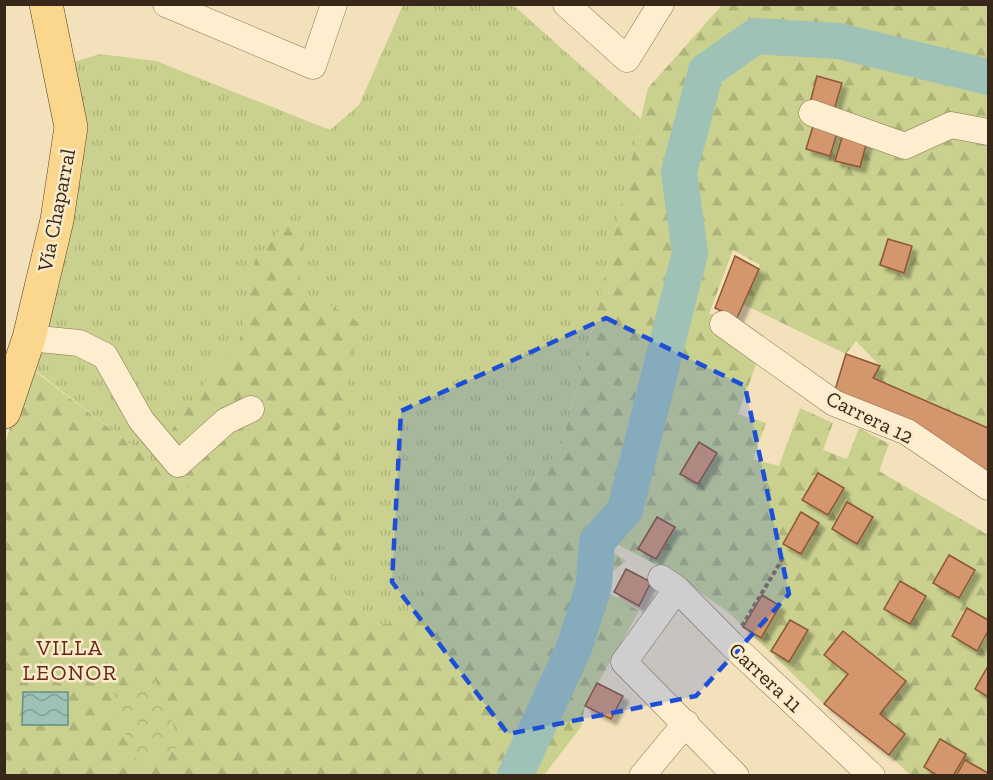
<svg xmlns="http://www.w3.org/2000/svg" width="993" height="780" viewBox="0 0 993 780" font-family="'Zilla Slab',serif">
	<style>
		.grass { fill: url(#grass-tufts) }
		.forest { fill: url(#forest-firs) }
		.park { fill: url(#park-crowns) }
		.water { fill: url(#water-waves); stroke: #669085; stroke-width: 1.5 }
		.lines { fill: none; stroke-linecap: round; stroke-linejoin: round }
		.river { stroke: #9fc2b7; stroke-width: 36 }
		.building { fill: #d4966c; stroke: #8c5736; stroke-width: 1.5; filter: url(#shadow) }
		.minor-casing { stroke: #8a7053; stroke-width: 27 }
		.major-casing { stroke: #573d28; stroke-width: 34 }
		.path { stroke: #8a7053; stroke-width: 4; stroke-dasharray: 4.5 3; stroke-linecap: butt }
		.minor { stroke: #fceece; stroke-width: 26 }
		.major { stroke: #fbd78d; stroke-width: 33 }
		.marked { fill: #1d4ed8; fill-opacity: 0.2; stroke: #1d4ed8; stroke-width: 4.5; stroke-dasharray: 12 8; stroke-linejoin: round }
		.labels { text-anchor: middle; dominant-baseline: central; stroke-width: 5; stroke-linejoin: round; paint-order: stroke }
		.street-label { font-size: 21px; fill: #382819; stroke: #f9ebca }
		.neighbourhood-label { font-size: 22px; letter-spacing: 1.5px; fill: #692515; stroke: #f9ebca }
	</style>
	<defs>
		<pattern id="grass-tufts" width="24" height="20" patternUnits="userSpaceOnUse" patternTransform="scale(1.5)"><rect width="24" height="20" fill="#cad18e"/><path d="M3 7l-1-3M5 7V3M7 7l1-3M15 17l-1-3M17 17v-4M19 17l1-3" fill="none" stroke="#aeb37a"/></pattern>
		<pattern id="forest-firs" width="22" height="20" patternUnits="userSpaceOnUse" patternTransform="scale(1.5)"><rect width="22" height="20" fill="#cad18e"/><path d="M5 1l3.5 6h-7zM16 11l3.5 6h-7z" fill="#aeb37a"/></pattern>
		<pattern id="park-crowns" width="20" height="18" patternUnits="userSpaceOnUse" patternTransform="scale(1.5)"><rect width="20" height="18" fill="#cad18e"/><path d="M2 6a3 3 0 1 1 6 0M12 15a3 3 0 1 1 6 0" fill="none" stroke="#aeb37a"/></pattern>
		<pattern id="water-waves" width="16" height="10" patternUnits="userSpaceOnUse" patternTransform="scale(1.5)"><rect width="16" height="10" fill="#9fc2b7"/><path d="M0 5q4-4 8 0t8 0" fill="none" stroke="#839e94"/></pattern>
		<filter id="shadow"><feDropShadow dx="5.5" dy="5.5" stdDeviation="1.5" flood-color="#0004"/></filter>
	</defs>
	<rect width="100%" height="100%" fill="#f2e1ba"/>
	<path class="grass" d="M403,5H513L641,119L597,311L561,447L515,503L443,549L409,620L379,625L329,580L188,489L31,367L64,65L100,54L156,61L330,130L359,105Z"/>
	<path class="forest" d="M722,5H988V428L873,378L880,366L856,341L846,354L743,304L760,265L733,250L709,314H717L761,351L738,414L766,423L753,459L779,466L800,408L833,423L823,450L847,459L859,428L889,444L879,471L988,535V775H910L889,755L905,734L880,714L906,681L844,631L824,655L848,674L824,704L728,612L674,574L613,542L610,550L626,561L595,585L639,611L585,706L581,727L544,775L5,776V444L29,367L188,488L185,475L167,437L216,366L239,343L255,260L284,224L305,238L295,294L307,301L332,306L366,327L342,370L354,397L336,436L341,463L342,546L329,580L379,625L409,620L443,549L515,503L561,447L593,327L648,88Z"/>
	<path class="park" d="M154,677L182,746L138,764L110,695Z"/>
	<path class="water" d="M23,692H68V725H22Z"/>
	<g class="lines">
		<path class="river" d="M515,776L574,648L594,585L597,542L625,510L690,253L679,172L706,71L756,36L839,41L988,77"/>
	</g>
	<path class="building" d="M817,76L842,83L834,110L810,103Z
		M814,123L838,130L830,156L806,149Z
		M843,134L867,141L860,167L835,161Z
		M888,239L912,246L904,273L880,265Z
		M735,256L759,269L737,318L715,308Z
		M846,354L880,366L873,378L988,428V475L835,390Z
		M699,442L717,453L698,484L680,474Z
		M818,473L844,488L828,515L802,500Z
		M847,502L873,517L857,544L832,529Z
		M801,512L819,523L801,554L783,544Z
		M657,517L675,527L656,559L638,549Z
		M949,555L975,570L959,598L933,583Z
		M626,569L651,582L639,606L614,592Z
		M900,581L926,596L910,624L884,609Z
		M762,595L780,606L761,638L743,627Z
		M967,608L988,620V631L977,651L952,636Z
		M790,620L808,630L789,662L771,651Z
		M843,631L906,681L880,714L905,734L889,755L824,704L848,674L824,655Z
		M988,666V697L975,689Z
		M597,683L623,696L611,719L585,706Z
		M940,739L966,754L953,776H938L924,767Z
		M965,760L988,773V776H956Z"/>
	<g class="lines">
		<g class="minor-casing">
			<path id="minor" d="M166,4L313,66L334,4
				M566,4L627,59L661,4
				M812,113L905,146L951,125L988,132
				M723,324L834,403L907,432L988,487
				M29,338L79,343L105,356L141,420L178,464L226,421L251,409
				M661,578L677,589L731,644L872,776
				M677,589L624,662L736,776
				M642,776L686,723"/>
		</g>
		<g class="major-casing">
			<path id="major" d="M4,412L29,338L57,220L71,127L46,4"/>
		</g>
		<path class="path" d="M742,626L783,558"/>
		<use href="#minor" class="minor"/>
		<use href="#major" class="major"/>
	</g>
	<path class="marked" d="M606,318L745,386L789,594L696,696L508,734L392,582L401,411Z"/>
	<g class="labels">
		<g class="street-label">
			<text transform="translate(56 210) rotate(-79)">Vía Chaparral</text>
			<text transform="translate(870 417) rotate(26)">Carrera 12</text>
			<text transform="translate(766 677) rotate(43)">Carrera 11</text>
		</g>
		<g class="neighbourhood-label">
			<text x="70" y="647">VILLA<tspan x="70" dy="25">LEONOR</tspan></text>
		</g>
	</g>
	<rect width="993" height="780" fill="none" stroke="#382819" stroke-width="12"/>
</svg>
